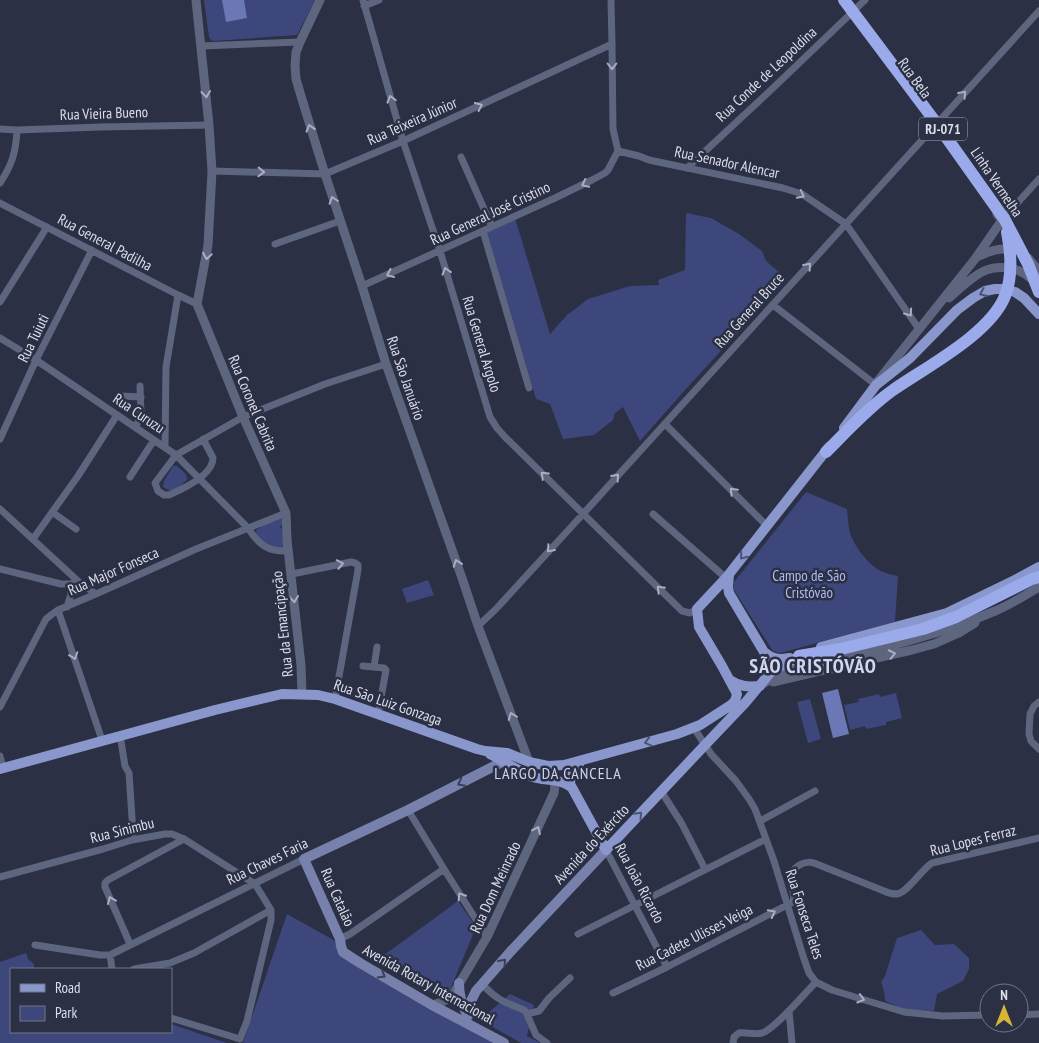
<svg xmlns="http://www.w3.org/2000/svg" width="1039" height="1043" viewBox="0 0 1039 1043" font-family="'PT Sans Narrow',sans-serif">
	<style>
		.green { fill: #3d477b }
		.water { fill: #6b78b5 }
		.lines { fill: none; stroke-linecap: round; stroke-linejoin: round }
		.minor { stroke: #5e657f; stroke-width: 7 }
		.tertiary { stroke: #5e657f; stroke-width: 9 }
		.secondary { stroke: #7781ab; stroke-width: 10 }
		.primary { stroke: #8a97cc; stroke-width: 10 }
		.motorway { stroke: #9baaeb; stroke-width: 12 }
		.oneway { stroke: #a9aec0 }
		.oneway2 { stroke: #4c5474 }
		.oneway3 { stroke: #3a4059 }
		.labels { text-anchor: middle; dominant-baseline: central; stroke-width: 5; stroke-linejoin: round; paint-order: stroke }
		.shield { fill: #2b3044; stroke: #a6aaba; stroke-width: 1 }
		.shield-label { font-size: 14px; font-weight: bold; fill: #dbdfec }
		.street-label { font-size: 15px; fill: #dbdfec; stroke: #2b3044 }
		.park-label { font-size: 15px; fill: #afbcf0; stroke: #2b3044 }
		.neighbourhood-label { font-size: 16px; letter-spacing: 1px; fill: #cfd6f0; stroke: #2b3044 }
		.district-label { font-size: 20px; font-weight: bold; letter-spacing: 1px; fill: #cfd6f0; stroke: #2b3044 }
	</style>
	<rect width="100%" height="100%" fill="#2b3044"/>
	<path class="green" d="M204,0H315L297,35L214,41L211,40L209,37Z
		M686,213L711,218L739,234L762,251L766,261L787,279L685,390L640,441L623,407L615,413L613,420L594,435L563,439L550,404L536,399L486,231L515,218L550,334L567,315L588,299L630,286L659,285L658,280L685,270Z
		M173,466H177C181,470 188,474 187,480C178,487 174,495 163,487L164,481Z
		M806,492L847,509C848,517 848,525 850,533C854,546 870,567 883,572C888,574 893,575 898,576L895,622L780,653L773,651L734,590V582Z
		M281,519L284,522L280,527L282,529L284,549L272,548L257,537L256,530L266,524Z
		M428,580L434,595L407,603L402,589Z
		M896,693L902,718L886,722V725L866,729L865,726L850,730L844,705L859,702L858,699L879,694L880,697Z
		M810,699L821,739L808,743L797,702Z
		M458,901L476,927L450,990C445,996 443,997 436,995L376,961Z
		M287,914L337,942L341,952L495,1043H243Z
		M921,930L935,945L954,944L969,958V969L963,981L937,994L934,1011L905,1010L885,1001L884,991L881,982L885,976L897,938Z
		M26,953L28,959L34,964V969H11V1032H171V1024L227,1043H0V962Z
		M510,994L534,1005L527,1036L540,1043H521L484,1022L487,1014Z"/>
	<path class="water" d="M222,0H244L247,18L226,22Z
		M838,689L849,734L833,738L822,693Z"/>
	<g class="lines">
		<path class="minor" d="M363,0L403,141L440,251L490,417L497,428L505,437L682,611L690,613L697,609
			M611,0L612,44L613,129L618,151
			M364,6L379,0
			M201,46L300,42
			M0,129L17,130L101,127L209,125
			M618,151L639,156L649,160L783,188L802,194L846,224L919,329
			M461,157L492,227
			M687,168L772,89L865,0
			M212,171L325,174L403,141L612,44
			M0,183C12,165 16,152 17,130
			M0,203L178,295L197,304
			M1002,220L1039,179
			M483,231L529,388
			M275,244L340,221
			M362,286L555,198L592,180L605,173L608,170L618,151
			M0,302L47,227
			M773,305L876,385
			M0,338L36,360L176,455L248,528C259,545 268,552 288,551
			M121,396L141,397
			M665,424L767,526
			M135,427L140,419L141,415L140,386
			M0,439L36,360L92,250
			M203,439L213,458C213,475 183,489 169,495H164L158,491L155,483L176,455L243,417L325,384L386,364
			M165,447L166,367L178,295
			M130,477L154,440
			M0,509L79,582L96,594
			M52,512L76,529
			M653,514L726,578
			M33,539L78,476L117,415
			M0,569L61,584H70L79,582
			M292,574L351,562L355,563L358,565V570L335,699
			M67,607L71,594L70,584
			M58,610L102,740
			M478,626L496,609L583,514L1039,11
			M363,666L384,668L386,670L378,714
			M374,667L377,647
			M1039,702L1034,706L1030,714L1029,734L1031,741L1039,749
			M0,707L46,619L51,615L58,610L96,594L196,549L286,513
			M694,728L711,754L736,781L749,799L755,809L774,861L803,956L809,973L816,982L832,990L904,1012L943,1016L989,1015
			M120,735L125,766L129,773L133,833
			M0,756L3,768
			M661,791L682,824L705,869
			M408,810L444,869L487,937
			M760,821L815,791
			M606,850L667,967
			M0,877L103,849L132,840L165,834H172L184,839L255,884L271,910V920L247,1021L240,1039L171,1018
			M578,934L766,839
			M340,939L350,934L444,869
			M130,944L105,887V883L108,880L184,839
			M35,945L100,955H110L304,859
			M110,955L112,969
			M134,969L170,963L194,953L271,910
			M482,984C497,1000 504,1002 524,1010L526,1012L536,1035L547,1043
			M613,993L667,967L793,902C796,891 789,887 790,878C792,867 804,860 814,863L884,891C888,893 893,894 897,894C908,892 921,870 932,863L1039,838
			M789,1011L792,1043
			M527,1014L539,1011L549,998L570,978
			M1019,1015L1039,1014
			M733,1043L734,1037L739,1033C746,1032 754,1035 762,1033C775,1029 805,993 816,982"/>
		<path class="tertiary" d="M196,0L209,125L212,171L208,245L197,304L243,417L286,513L287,540L301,665L302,694
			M320,0L300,42L296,52L295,65L296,79L301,96L325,174L362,286L386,364L462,578L478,626L529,762
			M977,257C990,251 1000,247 1014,250
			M1028,258L1039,271
			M949,298C958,290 973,276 984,271C995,266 1012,266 1023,273C1027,275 1030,278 1033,280
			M877,382L975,259L1002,220L997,214
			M773,682L824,670L840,668L845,665L912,650L934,644L959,633L975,623
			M763,684L779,674L791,670C860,653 930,639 995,611C1010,605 1025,595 1039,587
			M432,1005C440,1003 446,1001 452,996L487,937L554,793C556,782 555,776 548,766"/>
		<path class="secondary" d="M504,761L408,810L304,859L340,939L341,946L343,952L360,963L432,1005L504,1043
			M459,983C459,996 462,1004 467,1015
			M468,1016L469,1005L476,991L511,951L606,850"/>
		<path class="primary" d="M844,428L876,385L890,374L910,358L957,310L973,298L985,291L995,289H1004L1015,292L1024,298L1039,314
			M729,574L728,587L729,593L764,652C772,659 779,660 790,658
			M821,647L947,613L1015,580L1039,567
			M730,680C740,687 749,687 760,686
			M490,754C504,761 518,771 533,777C545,781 560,778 571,787
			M581,761C575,768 570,773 570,784L606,850L705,745L745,703L770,673L775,669L805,654
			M0,769L215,710L282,694L318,695L335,699L477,749L485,751L507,753L529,762L548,766L564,765L677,734L700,725L731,705L735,701L737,694L722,666L699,627L697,609L726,578L829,447"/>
		<path class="motorway" d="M844,0L934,120L1005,220L1028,264L1039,292
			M826,452C847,431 868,408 893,390C926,367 990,334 1005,296C1013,276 1011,253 1007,232
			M799,656L841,649L923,629L956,617L1032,579L1039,577"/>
	</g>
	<defs><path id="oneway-chevron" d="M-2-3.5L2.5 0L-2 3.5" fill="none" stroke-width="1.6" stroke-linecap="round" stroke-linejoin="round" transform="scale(1.25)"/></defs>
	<g class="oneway">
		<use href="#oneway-chevron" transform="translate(612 66) rotate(90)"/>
		<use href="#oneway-chevron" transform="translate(206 94) rotate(84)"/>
		<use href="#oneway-chevron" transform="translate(963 94) rotate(-48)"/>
		<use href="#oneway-chevron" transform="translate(391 99) rotate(-106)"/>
		<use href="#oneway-chevron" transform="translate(479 106) rotate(-25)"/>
		<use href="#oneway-chevron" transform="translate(310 128) rotate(-107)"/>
		<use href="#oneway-chevron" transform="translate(261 172) rotate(2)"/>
		<use href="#oneway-chevron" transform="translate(585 184) rotate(154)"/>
		<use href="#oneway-chevron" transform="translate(801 195) rotate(27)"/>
		<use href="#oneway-chevron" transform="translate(333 200) rotate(-108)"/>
		<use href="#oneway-chevron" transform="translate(207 256) rotate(99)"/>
		<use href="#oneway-chevron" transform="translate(808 266) rotate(-48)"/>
		<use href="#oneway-chevron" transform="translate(446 271) rotate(-107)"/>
		<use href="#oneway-chevron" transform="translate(390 274) rotate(156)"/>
		<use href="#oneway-chevron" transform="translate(909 313) rotate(55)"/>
		<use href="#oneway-chevron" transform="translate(544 475) rotate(-136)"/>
		<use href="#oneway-chevron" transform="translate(616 477) rotate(-48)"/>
		<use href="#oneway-chevron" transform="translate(733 491) rotate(-135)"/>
		<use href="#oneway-chevron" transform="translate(550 549) rotate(132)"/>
		<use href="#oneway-chevron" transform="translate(457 563) rotate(-110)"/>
		<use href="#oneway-chevron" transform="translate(340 564) rotate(-11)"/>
		<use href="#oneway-chevron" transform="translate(660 589) rotate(-135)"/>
		<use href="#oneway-chevron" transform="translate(294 599) rotate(84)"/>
		<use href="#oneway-chevron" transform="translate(892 654) rotate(-12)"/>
		<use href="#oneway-chevron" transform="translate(74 656) rotate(71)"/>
		<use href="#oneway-chevron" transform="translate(512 716) rotate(-111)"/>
		<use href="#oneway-chevron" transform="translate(537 830) rotate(-65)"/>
		<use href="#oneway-chevron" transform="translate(461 896) rotate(-123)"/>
		<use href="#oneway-chevron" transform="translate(111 900) rotate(-113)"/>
		<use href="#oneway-chevron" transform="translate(772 913) rotate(-27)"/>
		<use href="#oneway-chevron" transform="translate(861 999) rotate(17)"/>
	</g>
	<g class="oneway2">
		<use href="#oneway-chevron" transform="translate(983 293) rotate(157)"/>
		<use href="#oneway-chevron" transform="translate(743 556) rotate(129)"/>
		<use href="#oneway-chevron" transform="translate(648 742) rotate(165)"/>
		<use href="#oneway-chevron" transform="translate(639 815) rotate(-47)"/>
	</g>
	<g class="oneway3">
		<use href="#oneway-chevron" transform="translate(461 783) rotate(153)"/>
		<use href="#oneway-chevron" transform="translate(503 962) rotate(-48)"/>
		<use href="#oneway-chevron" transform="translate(382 975) rotate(30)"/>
	</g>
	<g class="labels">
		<rect class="shield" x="919" y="117.5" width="48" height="23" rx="4"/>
		<g class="shield-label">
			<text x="943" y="129">RJ-071</text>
		</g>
		<g class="street-label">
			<text transform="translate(766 74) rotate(-43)">Rua Conde de Leopoldina</text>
			<text transform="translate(915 78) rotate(54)">Rua Bela</text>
			<text transform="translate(104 113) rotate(-2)">Rua Vieira Bueno</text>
			<text transform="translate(412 121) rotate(-24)">Rua Teixeira Júnior</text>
			<text transform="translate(727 162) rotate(12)">Rua Senador Alencar</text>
			<text transform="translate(997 182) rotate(56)">Linha Vermelha</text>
			<text transform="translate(490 213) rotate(-25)">Rua General José Cristino</text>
			<text transform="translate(105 242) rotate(28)">Rua General Padilha</text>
			<text transform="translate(749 310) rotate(-48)">Rua General Bruce</text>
			<text transform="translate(33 338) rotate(-64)">Rua Tuiuti</text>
			<text transform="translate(482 344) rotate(73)">Rua General Argolo</text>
			<text transform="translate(406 378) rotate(71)">Rua São Januário</text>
			<text transform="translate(253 403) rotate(67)">Rua Coronel Cabrita</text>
			<text transform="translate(139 413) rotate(34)">Rua Curuzu</text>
			<text transform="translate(113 571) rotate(-24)">Rua Major Fonseca</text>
			<text transform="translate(282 624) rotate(-96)">Rua da Emancipação</text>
			<text transform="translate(388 702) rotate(19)">Rua São Luiz Gonzaga</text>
			<text transform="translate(122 830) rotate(-14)">Rua Sinimbu</text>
			<text transform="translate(973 840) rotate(-14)">Rua Lopes Ferraz</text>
			<text transform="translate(591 844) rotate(-47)">Avenida do Exército</text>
			<text transform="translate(267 861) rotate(-26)">Rua Chaves Faria</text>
			<text transform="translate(640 883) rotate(62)">Rua João Ricardo</text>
			<text transform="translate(495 887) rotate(-65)">Rua Dom Meinrado</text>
			<text transform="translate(338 897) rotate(66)">Rua Catalão</text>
			<text transform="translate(805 914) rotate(72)">Rua Fonseca Teles</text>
			<text transform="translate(694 937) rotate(-27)">Rua Cadete Ulisses Veiga</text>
			<text transform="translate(429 984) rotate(29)">Avenida Rotary Internacional</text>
		</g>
		<g class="park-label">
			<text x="809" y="575">Campo de São<tspan x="809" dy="17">Cristóvão</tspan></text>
		</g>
		<g class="neighbourhood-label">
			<text x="558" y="773">LARGO DA CANCELA</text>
		</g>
		<g class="district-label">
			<text x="813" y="666">SÃO CRISTÓVÃO</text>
		</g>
	</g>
	<rect x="10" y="968" width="162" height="65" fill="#2b3044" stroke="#717687"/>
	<rect x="20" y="984" width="25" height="8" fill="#8a97cc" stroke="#717687"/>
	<text x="55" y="993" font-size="15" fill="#dbdfec">Road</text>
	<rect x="20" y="1006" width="25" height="15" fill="#3d477b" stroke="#717687"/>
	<text x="55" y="1018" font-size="15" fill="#dbdfec">Park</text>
	<g transform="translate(1004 1008)"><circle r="24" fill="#2b3044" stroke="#717687"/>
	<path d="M0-4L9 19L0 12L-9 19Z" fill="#d6b534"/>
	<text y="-8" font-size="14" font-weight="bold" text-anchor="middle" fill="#dbdfec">N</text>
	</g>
</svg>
